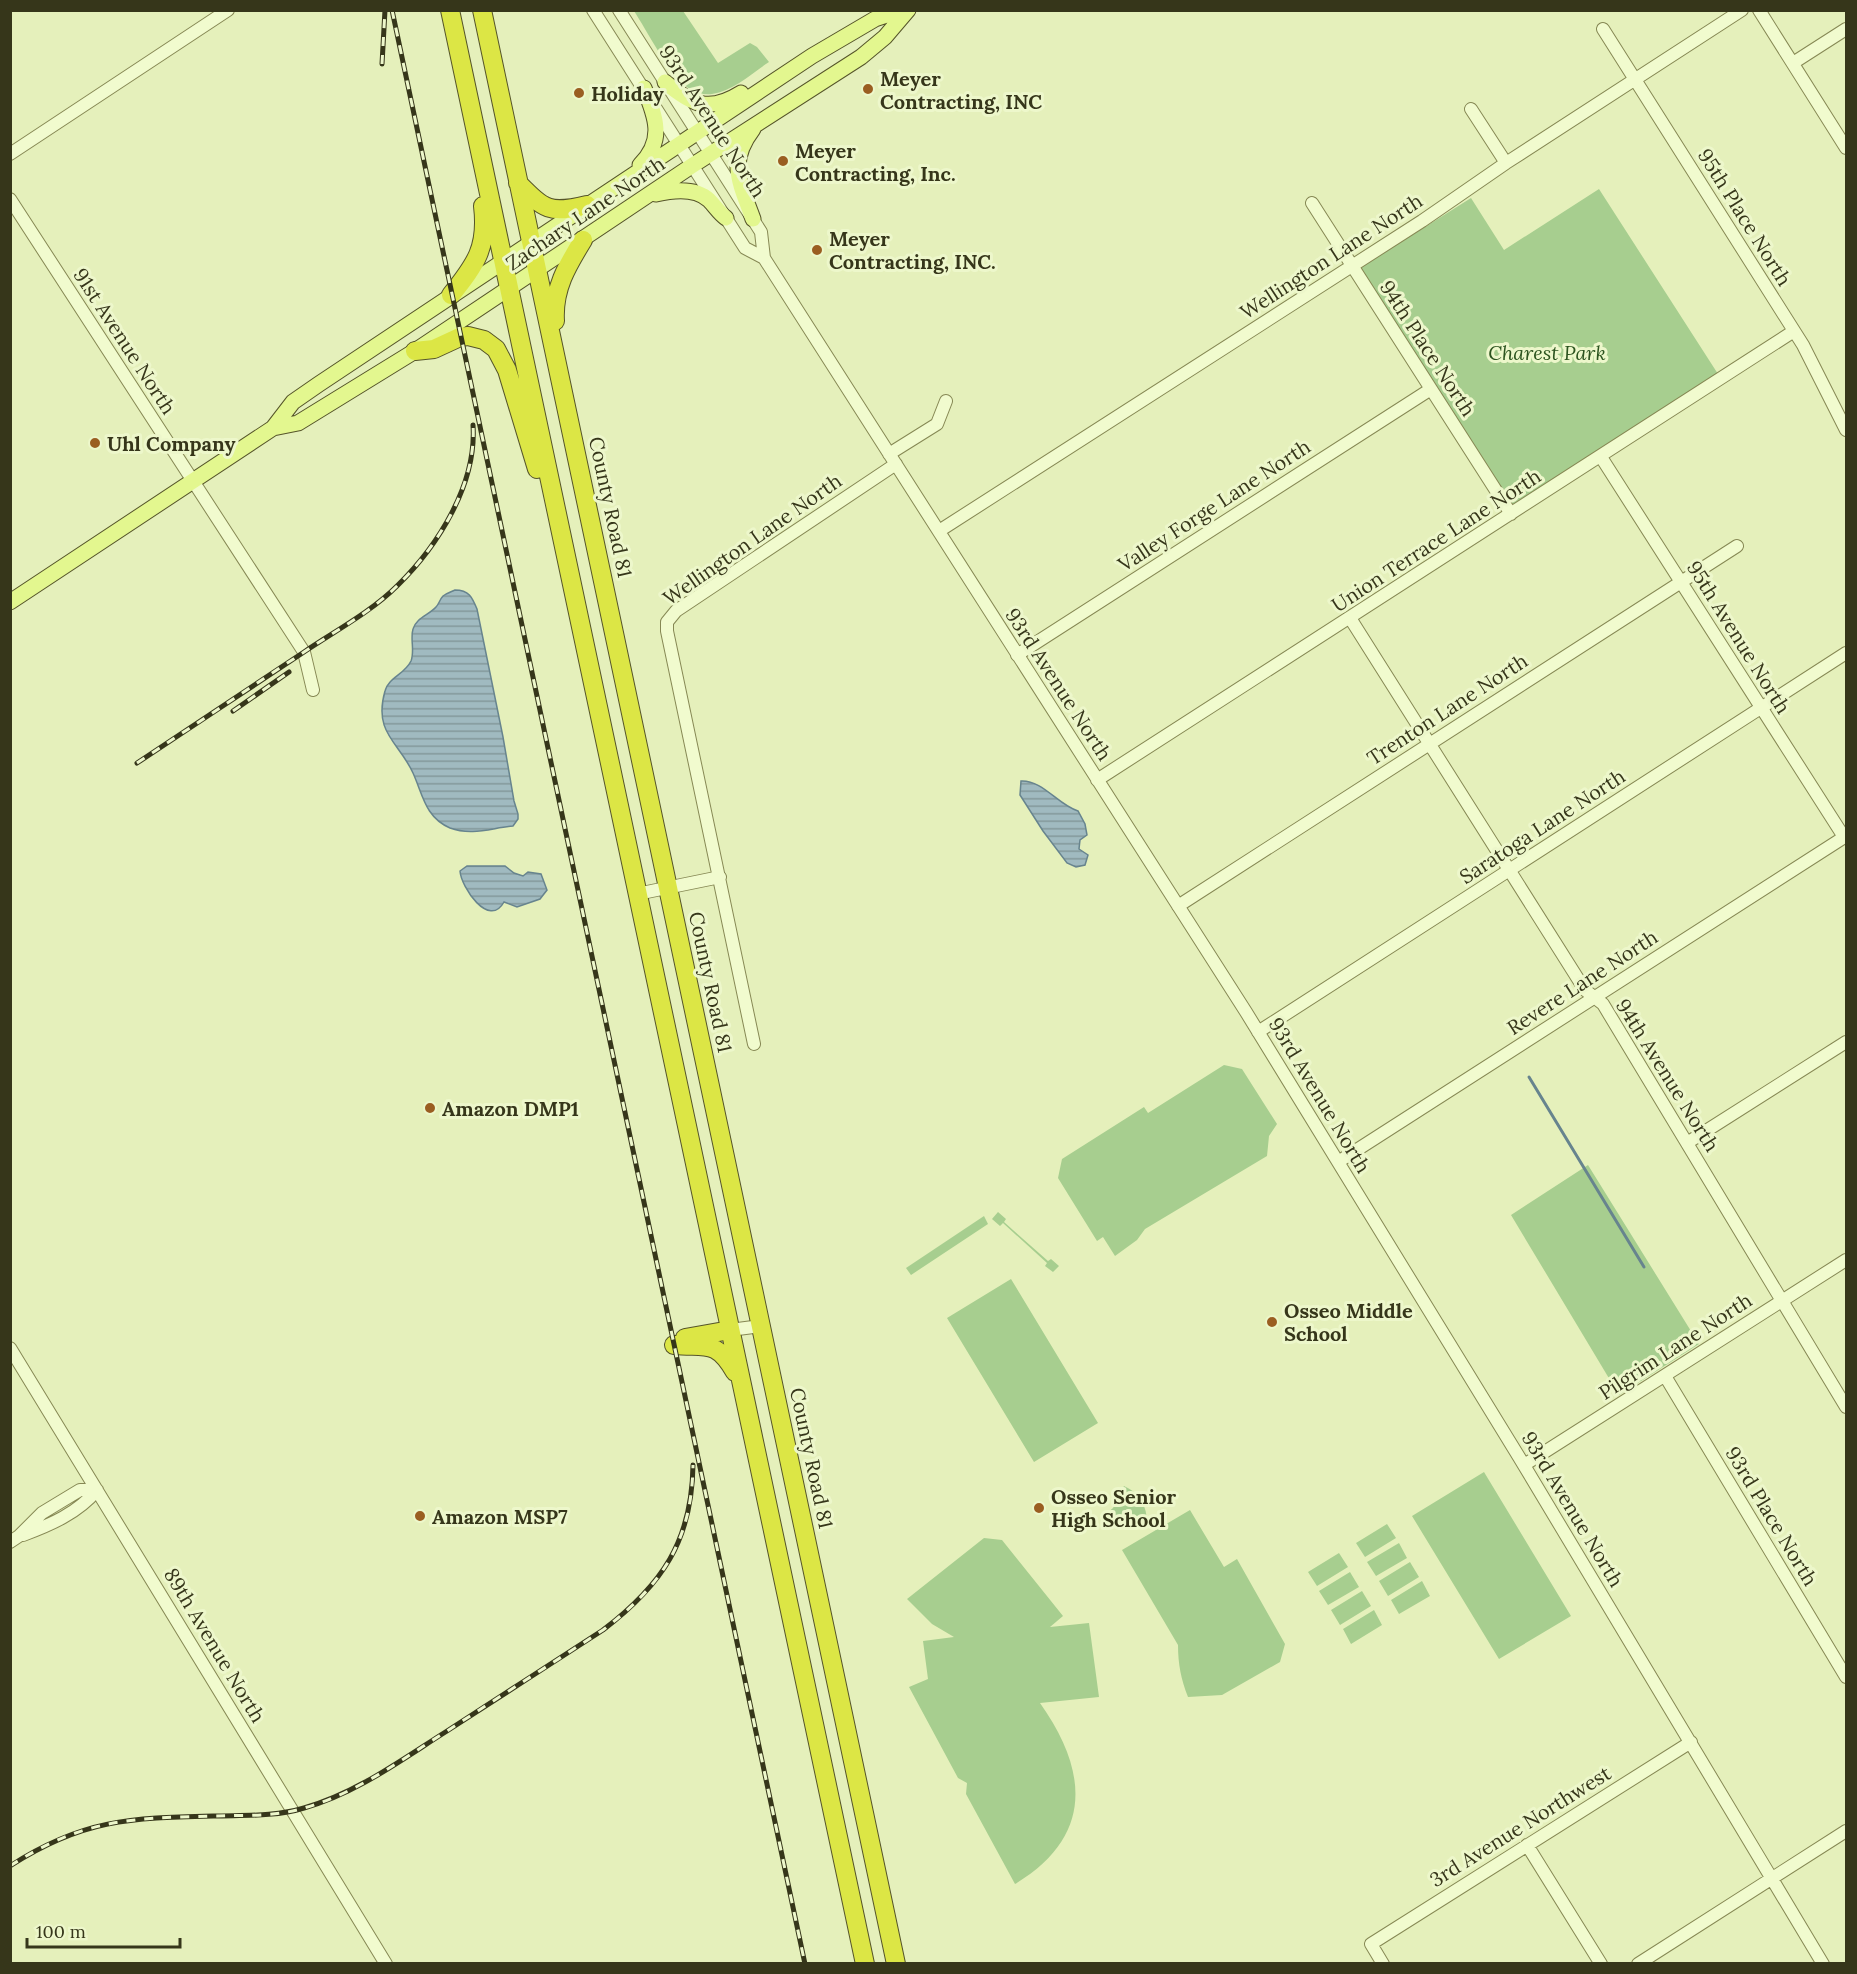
<svg xmlns="http://www.w3.org/2000/svg" width="1857" height="1974" viewBox="0 0 1857 1974" font-family="Lora,serif">
	<style>
		.green { fill: #a7ce8f }
		.water { fill: url(#water-rules); stroke: #67848e; stroke-width: 1.5 }
		.lines { fill: none; stroke-linecap: round; stroke-linejoin: round }
		.stream { stroke: #67848e; stroke-width: 3 }
		.minor-casing { stroke: #868854; stroke-width: 14 }
		.major-casing { stroke: #555429; stroke-width: 17 }
		.highway-casing { stroke: #555429; stroke-width: 20 }
		.minor { stroke: #f1fbce; stroke-width: 12 }
		.major { stroke: #e3f78f; stroke-width: 15 }
		.highway { stroke: #dce645; stroke-width: 18 }
		.rail-casing { stroke: #36361a; stroke-width: 5 }
		.rail { stroke: #edf7cb; stroke-width: 3; stroke-dasharray: 9; stroke-linecap: butt }
		.poi-dot { fill: #9a5e21; stroke: #edf7cb; stroke-width: 2 }
		.labels { text-anchor: middle; dominant-baseline: central; stroke-width: 6; stroke-linejoin: round; paint-order: stroke }
		.poi-label { font-size: 20px; font-weight: bold; fill: #36361a; stroke: #edf7cb; text-anchor: start }
		.street-label { font-size: 20px; fill: #36361a; stroke: #edf7cb }
		.park-label { font-size: 20px; font-style: italic; fill: #2c541f; stroke: #edf7cb }
	</style>
	<defs>
		<pattern id="water-rules" width="6" height="5" patternUnits="userSpaceOnUse" patternTransform="scale(1.5)"><rect width="6" height="5" fill="#a0bac0"/><path d="M0 2.5h6" fill="none" stroke="#83989b"/></pattern>
	</defs>
	<rect width="100%" height="100%" fill="#e5f0bb"/>
	<path class="green" d="M634,11H683L718,63L750,43L757,47L769,62C752,73 733,91 712,94C705,95 696,93 690,89C672,80 646,29 634,11Z
		M1599,189L1718,374L1513,506L1360,268L1471,198L1504,250Z
		M1224,1065L1242,1069L1277,1124L1269,1136L1267,1156L1145,1229L1137,1240L1115,1256L1103,1237L1097,1241L1058,1178L1062,1159L1144,1107L1148,1113Z
		M1588,1165L1699,1344L1619,1395L1511,1215Z
		M998,1212L1006,1219L1004,1222L1048,1261L1051,1259L1059,1266L1053,1272L1045,1266L1047,1263L1003,1223L1000,1226L992,1219Z
		M984,1216L988,1224L911,1275L906,1268Z
		M1011,1279L1098,1423L1034,1462L947,1318Z
		M1484,1472L1571,1616L1499,1659L1412,1516Z
		M1124,1486C1140,1493 1147,1506 1147,1523L1121,1522L1113,1526L1106,1514L1113,1508Z
		M1190,1510L1224,1567L1237,1559L1285,1644L1280,1662L1222,1695L1188,1697C1181,1679 1178,1664 1178,1645L1122,1550Z
		M1387,1524L1396,1538L1365,1557L1356,1543Z
		M984,1538L1002,1540L1063,1616L1050,1627L1089,1623L1099,1697L1040,1703C1089,1772 1093,1837 1015,1884L966,1794L967,1783L958,1778L909,1687L928,1679L923,1641L954,1637L932,1624L907,1599Z
		M1399,1543L1407,1558L1376,1576L1367,1562Z
		M1339,1553L1348,1567L1317,1586L1308,1572Z
		M1410,1562L1419,1577L1388,1596L1379,1581Z
		M1350,1572L1359,1587L1328,1605L1319,1591Z
		M1422,1581L1430,1596L1399,1614L1391,1600Z
		M1362,1591L1371,1606L1340,1625L1331,1610Z
		M1374,1610L1382,1625L1351,1644L1343,1629Z"/>
	<path class="water" d="M455,590C469,590 472,597 477,609L503,737L514,801L518,814V819L513,826C491,828 472,836 450,828C425,817 423,795 413,773C399,742 373,733 385,691C388,678 405,674 411,661C415,651 410,639 413,629C416,618 429,615 436,607C439,604 440,599 443,596C447,593 451,592 455,590Z
		M1021,781C1043,780 1058,805 1078,811L1085,824L1087,835L1080,840L1079,849L1088,855L1085,865L1076,867L1067,863L1043,831L1020,795Z
		M467,866H505L514,873L523,876L528,872L541,874L547,890L540,899L517,907L504,902C489,929 461,887 460,871Z"/>
	<g class="lines">
		<path class="stream" d="M1529,1077L1644,1267"/>
		<g class="minor-casing">
			<path id="minor" d="M593,10L745,248L764,258
				M619,10L761,232L764,258L1246,1012L1519,1457L1823,1964
				M1759,10L1846,148
				M1603,29L1803,345L1846,430
				M1793,63L1846,29
				M1471,109L1506,163
				M10,154L228,10
				M10,199L304,652L313,690
				M1312,203L1511,514
				M889,454L937,424L946,401
				M1601,457L1844,837
				M939,531L1422,221L1506,163L1742,10
				M1350,618L1585,990L1603,1004L1846,1407
				M1017,655L1431,389
				M1097,780L1794,331
				M637,894L720,877
				M1178,906L1737,546
				M1258,1032L1846,653
				M754,1044L667,631V622L676,611L896,464
				M1687,1143L1846,1042
				M1338,1162L1846,836
				M730,1330L761,1326
				M10,1348L386,1964
				M1665,1376L1846,1677
				M1524,1465L1846,1260
				M23,1535C50,1525 78,1513 97,1490
				M10,1542L19,1536L42,1513L80,1490H97
				M1527,1845L1601,1964
				M1383,1964L1371,1944L1691,1742
				M1638,1964L1846,1831"/>
		</g>
		<g class="major-casing">
			<path id="major" d="M665,82C692,105 709,113 741,93
				M753,129C727,163 740,183 753,219
				M640,165C665,140 656,117 644,88
				M656,194C673,190 695,187 709,200C715,206 719,213 726,218
				M273,428L298,423L415,351L693,165L861,57L885,37L908,10
				M10,602L273,428L293,402L319,384L812,56L875,19L902,10"/>
		</g>
		<g class="highway-casing">
			<path id="highway" d="M450,10L865,1964
				M482,10L896,1964
				M518,183C545,210 549,214 587,205
				M451,295C476,264 488,247 483,206
				M555,321C553,289 567,266 583,240
				M415,351L434,349L460,337L468,336L484,340L496,349L507,370L537,469
				M685,1338L730,1330
				M674,1345C706,1348 716,1339 735,1372"/>
		</g>
		<use href="#minor" class="minor"/>
		<use href="#major" class="major"/>
		<use href="#highway" class="highway"/>
		<g class="rail-casing">
			<path id="rail" d="M392,10L805,1964
				M382,64L385,10
				M233,711L289,672
				M137,763C193,726 248,689 304,652C335,631 371,612 397,586C438,546 477,484 473,425
				M10,1866C83,1819 130,1818 214,1816C243,1815 275,1817 304,1808C357,1793 401,1760 447,1731C499,1697 551,1664 603,1630C662,1585 692,1541 693,1465"/>
		</g>
		<use href="#rail" class="rail"/>
	</g>
	<g class="poi-dot">
		<circle cx="868" cy="89" r="6"/>
		<circle cx="579" cy="93" r="6"/>
		<circle cx="783" cy="161" r="6"/>
		<circle cx="817" cy="250" r="6"/>
		<circle cx="95" cy="443" r="6"/>
		<circle cx="430" cy="1108" r="6"/>
		<circle cx="1272" cy="1322" r="6"/>
		<circle cx="1039" cy="1508" r="6"/>
		<circle cx="420" cy="1516" r="6"/>
	</g>
	<g class="labels">
		<g class="poi-label">
			<text x="880" y="78">Meyer<tspan x="880" dy="23">Contracting, INC</tspan></text>
			<text x="591" y="93">Holiday</text>
			<text x="795" y="150">Meyer<tspan x="795" dy="23">Contracting, Inc.</tspan></text>
			<text x="829" y="238">Meyer<tspan x="829" dy="23">Contracting, INC.</tspan></text>
			<text x="107" y="443">Uhl Company</text>
			<text x="442" y="1108">Amazon DMP1</text>
			<text x="1284" y="1310">Osseo Middle<tspan x="1284" dy="23">School</tspan></text>
			<text x="1051" y="1496">Osseo Senior<tspan x="1051" dy="23">High School</tspan></text>
			<text x="432" y="1516">Amazon MSP7</text>
		</g>
		<g class="street-label">
			<text transform="translate(713 121) rotate(57)">93rd Avenue North</text>
			<text transform="translate(585 213) rotate(-34)">Zachary Lane North</text>
			<text transform="translate(1745 217) rotate(58)">95th Place North</text>
			<text transform="translate(1331 256) rotate(-33)">Wellington Lane North</text>
			<text transform="translate(125 341) rotate(57)">91st Avenue North</text>
			<text transform="translate(1428 348) rotate(57)">94th Place North</text>
			<text transform="translate(1214 505) rotate(-33)">Valley Forge Lane North</text>
			<text transform="translate(611 507) rotate(78)">County Road 81</text>
			<text transform="translate(752 539) rotate(-35)">Wellington Lane North</text>
			<text transform="translate(1436 540) rotate(-33)">Union Terrace Lane North</text>
			<text transform="translate(1739 637) rotate(58)">95th Avenue North</text>
			<text transform="translate(1059 684) rotate(57)">93rd Avenue North</text>
			<text transform="translate(1447 709) rotate(-33)">Trenton Lane North</text>
			<text transform="translate(1542 826) rotate(-33)">Saratoga Lane North</text>
			<text transform="translate(711 982) rotate(78)">County Road 81</text>
			<text transform="translate(1582 982) rotate(-33)">Revere Lane North</text>
			<text transform="translate(1668 1075) rotate(58)">94th Avenue North</text>
			<text transform="translate(1320 1095) rotate(59)">93rd Avenue North</text>
			<text transform="translate(1675 1346) rotate(-33)">Pilgrim Lane North</text>
			<text transform="translate(812 1458) rotate(78)">County Road 81</text>
			<text transform="translate(1573 1509) rotate(59)">93rd Avenue North</text>
			<text transform="translate(1772 1516) rotate(59)">93rd Place North</text>
			<text transform="translate(215 1645) rotate(59)">89th Avenue North</text>
			<text transform="translate(1520 1826) rotate(-32)">3rd Avenue Northwest</text>
		</g>
		<g class="park-label">
			<text x="1547" y="352">Charest Park</text>
		</g>
	</g>
	<rect width="1857" height="1974" fill="none" stroke="#36361a" stroke-width="24"/>
	<path d="M27 1938v9h153v-9" fill="none" stroke="#36361a" stroke-width="3"/>
	<text x="36" y="1938" font-size="18" fill="#36361a" stroke="#edf7cb" stroke-width="4.5" paint-order="stroke">100 m</text>
</svg>
